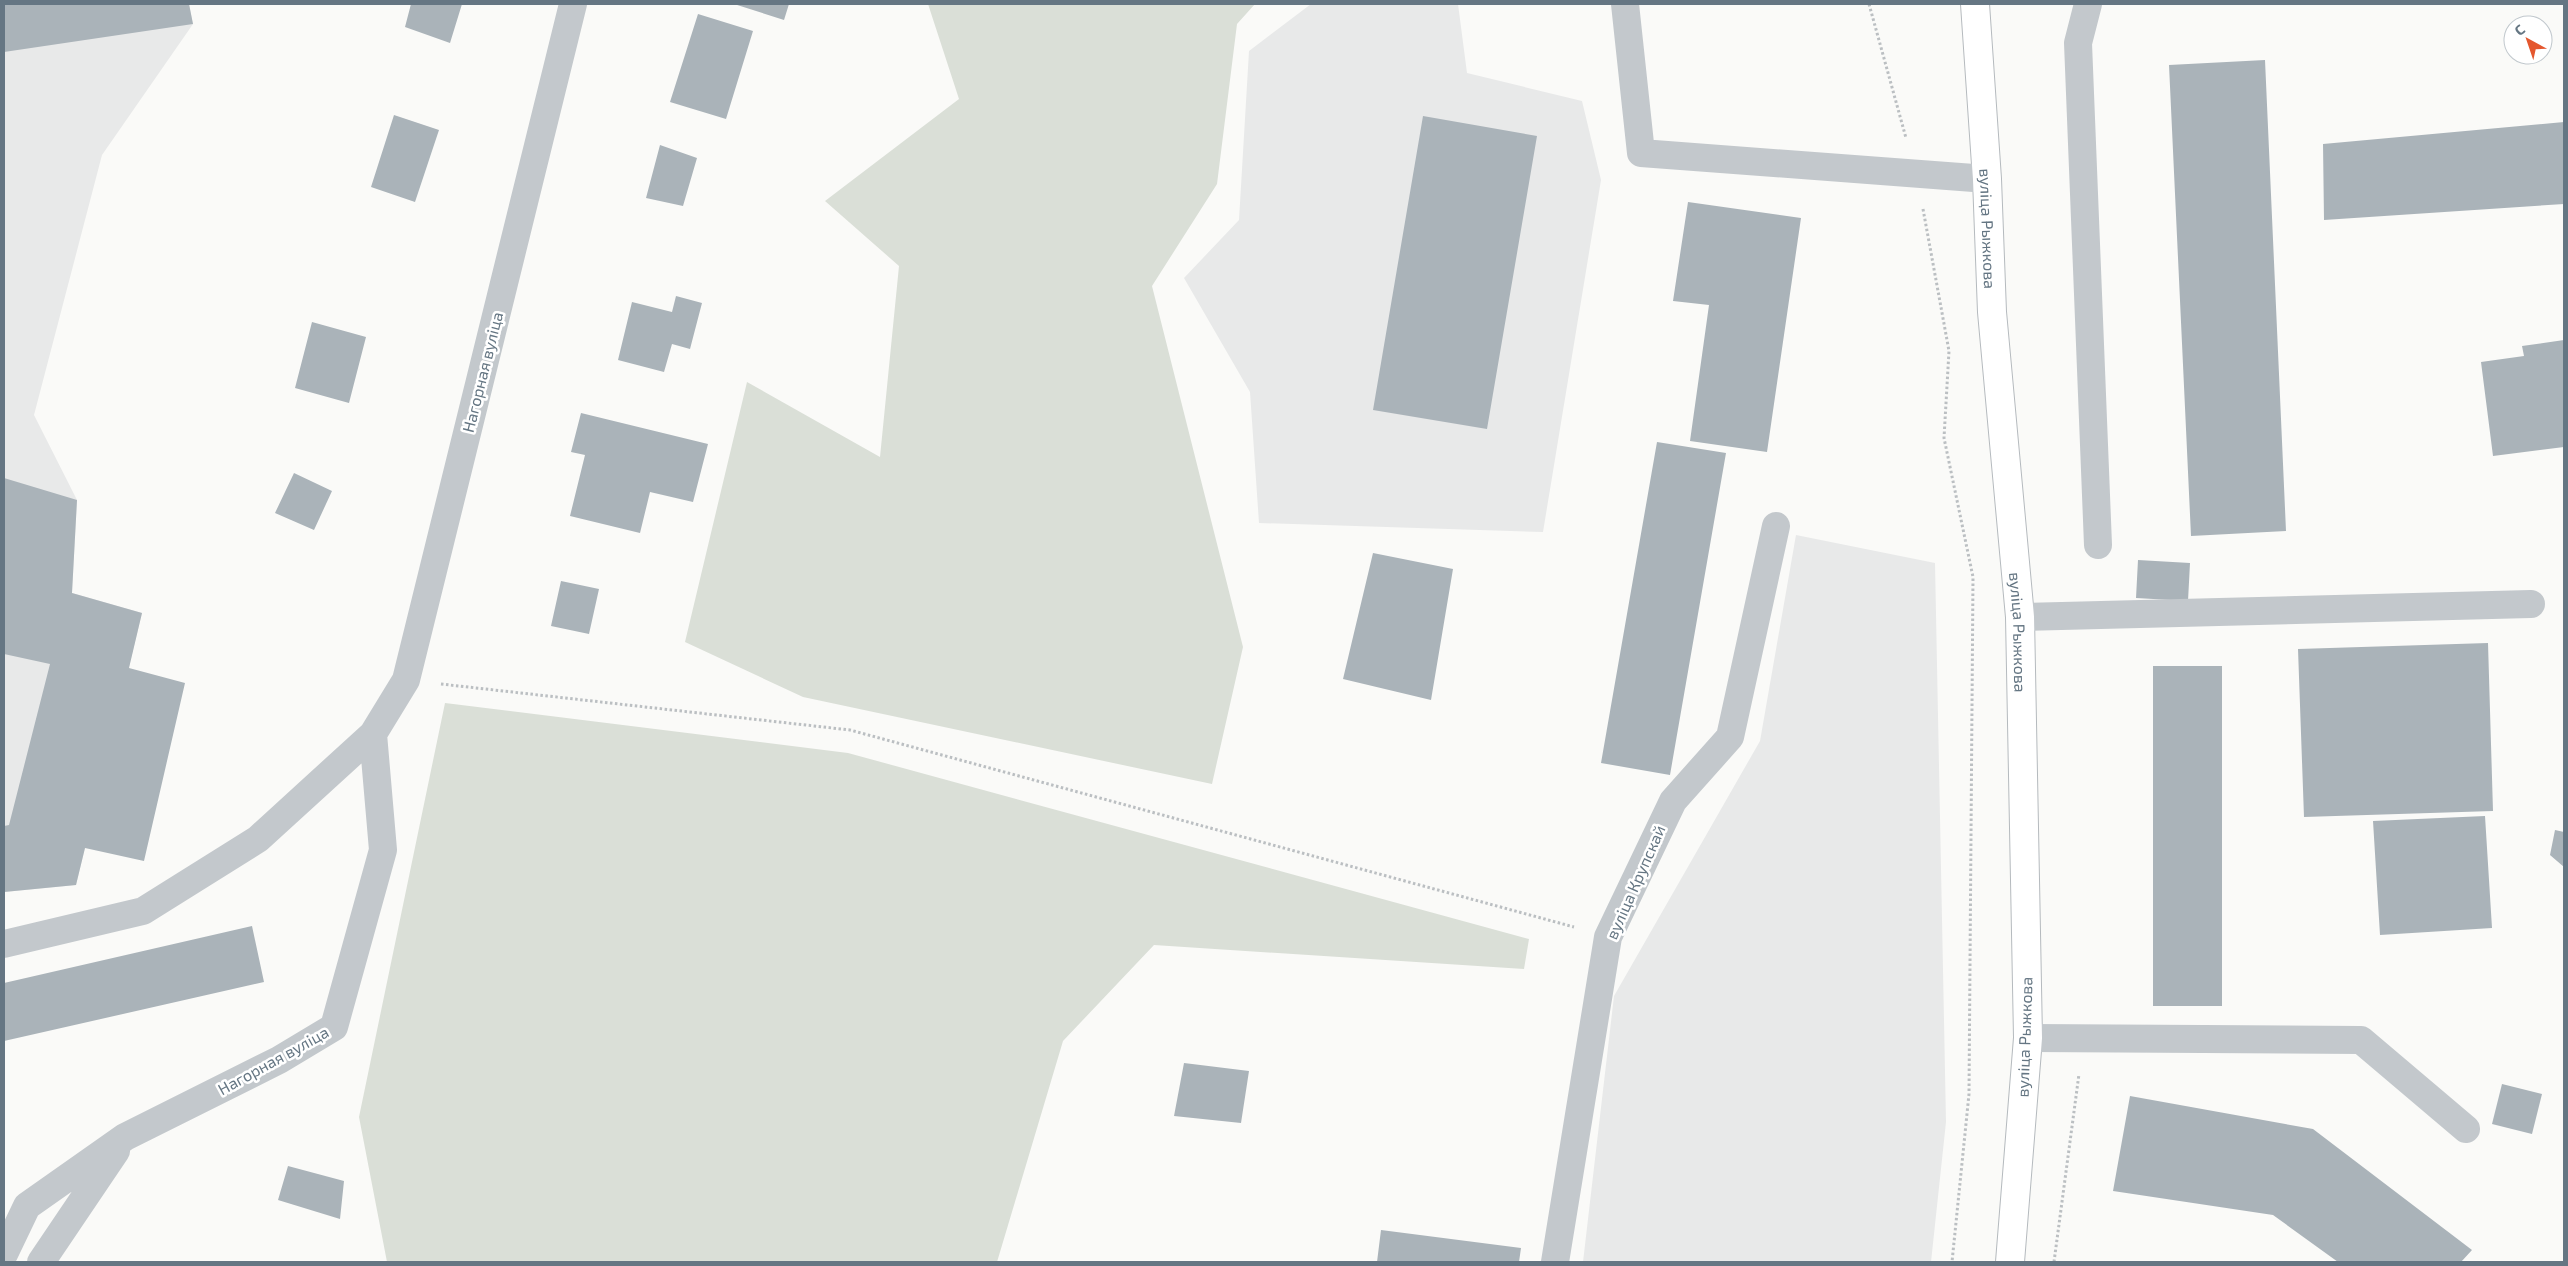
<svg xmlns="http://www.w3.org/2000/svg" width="2568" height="1266" viewBox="0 0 2568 1266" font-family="'Exo 2',sans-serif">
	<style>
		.built { fill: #e8e9e9 }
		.green { fill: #dadfd7 }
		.building { fill: #aab3b9 }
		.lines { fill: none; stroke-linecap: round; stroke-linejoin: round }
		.major-casing { stroke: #b5babe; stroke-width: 30 }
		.path { stroke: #bbbfc2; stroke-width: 3; stroke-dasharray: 2.5 2.5; stroke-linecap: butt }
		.minor { stroke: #c3c8cc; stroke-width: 28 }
		.major { stroke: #fff; stroke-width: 28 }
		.labels { text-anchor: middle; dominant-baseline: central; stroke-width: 5; stroke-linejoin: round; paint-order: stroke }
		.street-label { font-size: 16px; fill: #657683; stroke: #fff }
	</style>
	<rect width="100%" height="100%" fill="#fafaf8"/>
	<path class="built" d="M4,4H189L193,24L102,155L34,415L77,500L72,593L142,613L76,885L4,892Z
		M1311,4H1458L1467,73L1582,101L1601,180L1543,532L1259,523L1250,392L1184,278L1239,220L1249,51Z
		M1796,535L1935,563L1946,1122L1931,1262H1583L1614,996L1760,741Z"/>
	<path class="green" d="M928,4H1255L1237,24L1217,184L1152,286L1243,647L1212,784L803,697L685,642L747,382L880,457L899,266L825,201L959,99Z
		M445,703L848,753L1529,939L1524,969L1154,945L1063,1041L997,1262H387L359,1117Z"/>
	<path class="building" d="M4,4H189L193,24L4,52Z
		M411,4H462L450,43L405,27Z
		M734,4H789L784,20Z
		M698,14L753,31L726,119L670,102Z
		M2265,60L2286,531L2191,536L2169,65Z
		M394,115L439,130L415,202L371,187Z
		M1423,116L1537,136L1487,429L1373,410Z
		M2564,122V204L2324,220L2323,144Z
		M660,145L697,158L683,206L646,198Z
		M1688,202L1801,218L1767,452L1690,441L1709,305L1673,301Z
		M676,296L702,303L690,349L672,344L664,372L618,360L632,302L672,312Z
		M312,322L366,337L349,403L295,388Z
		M2564,340V447L2493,456L2481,362L2524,356L2522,346Z
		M581,413L708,444L693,502L650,492L640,533L570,516L585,455L571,452Z
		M1657,442L1726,453L1670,775L1601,763Z
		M294,473L332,491L314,530L275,513Z
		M4,478L77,500L72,593L142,613L129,668L185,683L144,861L85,848L76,885L4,892V826L9,825L50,664L4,654Z
		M1373,553L1453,569L1431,700L1343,679Z
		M2138,560L2190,563L2188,601L2136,598Z
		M561,581L599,589L589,634L551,626Z
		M2488,643L2493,811L2304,817L2298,649Z
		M2153,666H2222V1006H2153Z
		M2485,816L2492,928L2380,935L2373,821Z
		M2555,830L2564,832V867L2550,855Z
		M252,926L264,982L4,1041V983Z
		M1184,1063L1249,1071L1241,1123L1174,1116Z
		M2502,1084L2542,1094L2532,1134L2492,1124Z
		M2130,1096L2313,1129L2472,1250L2461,1262H2338L2273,1215L2113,1191Z
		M288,1166L344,1181L340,1219L278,1200Z
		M1381,1230L1521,1248L1519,1262H1377Z"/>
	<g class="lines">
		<g class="major-casing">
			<g id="major">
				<path id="s1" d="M1975,4L1987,179L1992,312L2020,617L2028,1038L2010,1262"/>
			</g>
		</g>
		<path class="path" d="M1869,4L1906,138
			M1923,209L1949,351L1944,438L1973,577L1969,1094L1952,1262
			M441,684L850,730L1574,927
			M2054,1262L2079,1074"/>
		<path class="minor" d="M1625,4L1641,153L1987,179
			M2088,4L2078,43L2098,545
			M2020,617L2531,604
			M4,944L143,911L258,839L373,734
			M2028,1038L2361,1040L2466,1129
			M4,1254L27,1206L125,1137L279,1060L334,1027L383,850L373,734L406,680L573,4
			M41,1262L116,1151
			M1555,1262L1608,937L1673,801L1730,737L1776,526"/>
		<use href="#major" class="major"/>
	</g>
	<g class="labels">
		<g class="street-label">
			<text stroke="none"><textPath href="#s1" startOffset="225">вуліца Рыжкова</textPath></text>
			<text transform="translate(482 372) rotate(-76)">Нагорная вуліца</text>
			<text stroke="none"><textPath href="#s1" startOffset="630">вуліца Рыжкова</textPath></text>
			<text transform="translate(1635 882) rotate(-66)">вуліца Крупскай</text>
			<text transform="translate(2024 1037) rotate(-88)">вуліца Рыжкова</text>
			<text transform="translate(273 1060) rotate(-29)">Нагорная вуліца</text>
		</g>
	</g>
	<rect width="2568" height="1266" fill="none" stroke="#657683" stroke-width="10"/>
	<g transform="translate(2528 40) rotate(320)"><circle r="24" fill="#ffffff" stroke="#c1c8cd"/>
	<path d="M0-4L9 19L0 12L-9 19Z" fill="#e4572e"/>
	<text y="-8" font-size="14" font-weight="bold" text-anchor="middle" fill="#657683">С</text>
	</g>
</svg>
